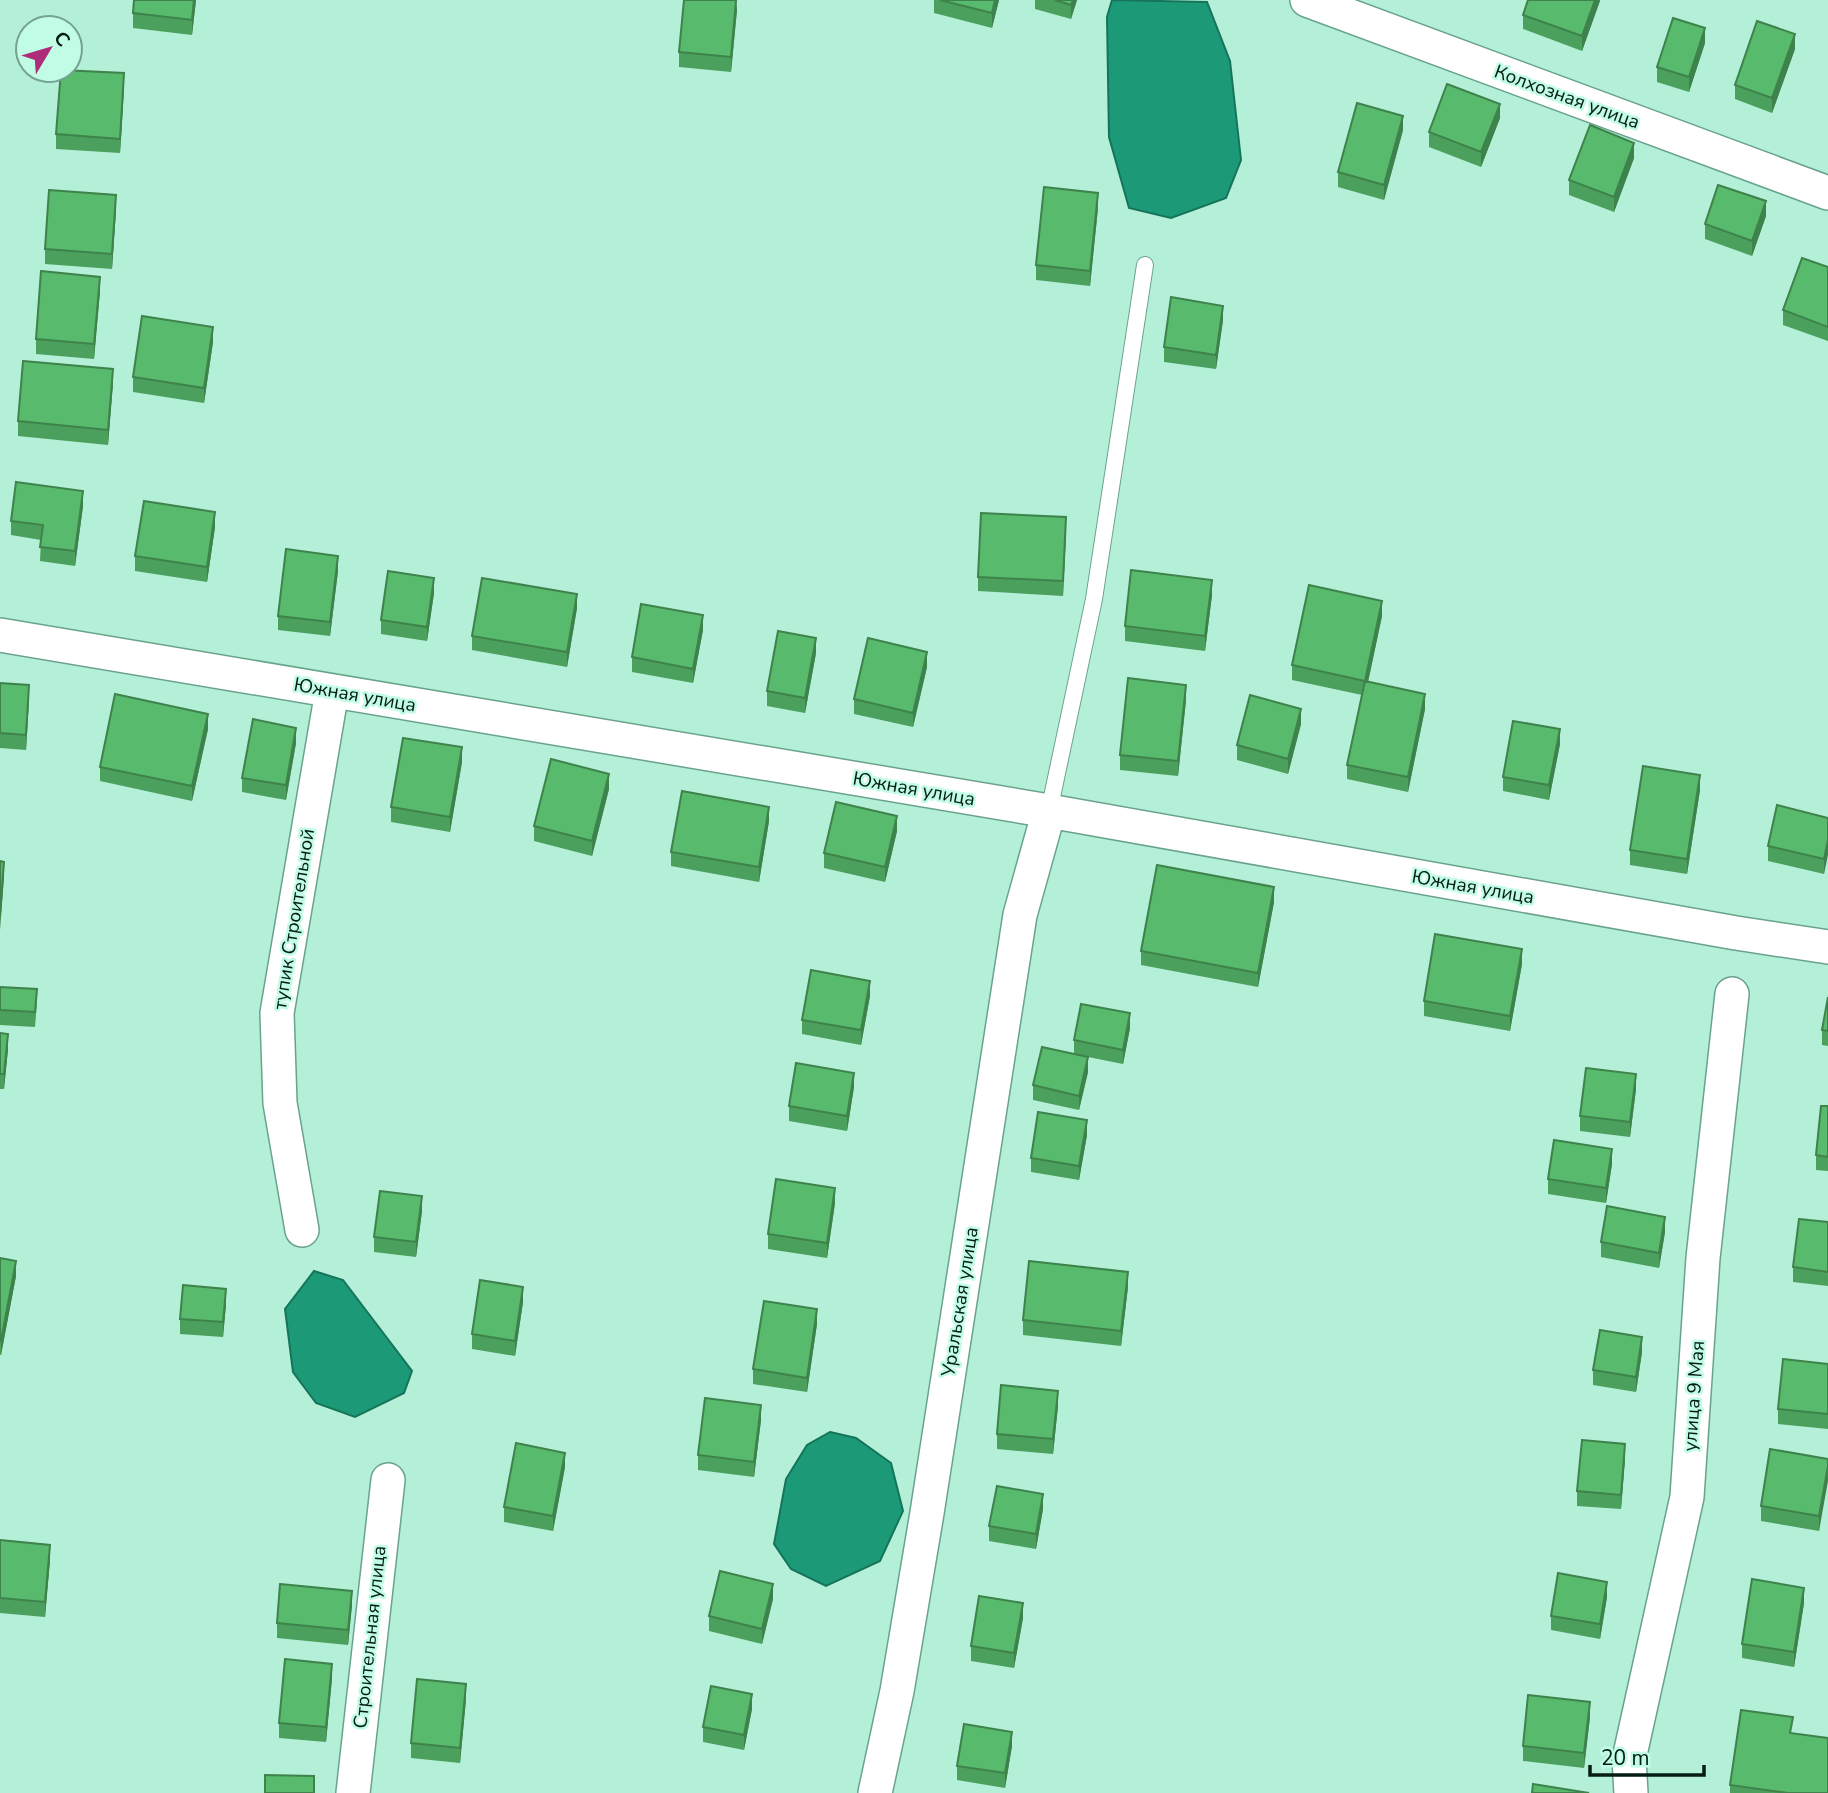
<svg xmlns="http://www.w3.org/2000/svg" width="1828" height="1793" viewBox="0 0 1828 1793" font-family="'Nunito Sans',sans-serif">
	<style>
		.water { fill: #1c9a77; stroke: #157459; stroke-width: 2 }
		.lines { fill: none; stroke-linecap: round; stroke-linejoin: round }
		.lane-casing { stroke: #6aa38d; stroke-width: 18 }
		.street-casing { stroke: #6aa38d; stroke-width: 36 }
		.lane { stroke: #fff; stroke-width: 16 }
		.street { stroke: #fff; stroke-width: 33 }
		.wall { fill: #4ca05d }
		.shaded-wall { fill: #3e824c }
		.building { fill: #58ba6c; stroke: #3e824c; stroke-width: 2 }
		.labels { text-anchor: middle; dominant-baseline: central; stroke-width: 5; stroke-linejoin: round; paint-order: stroke }
		.street-label { font-size: 19px; fill: #051c14; stroke: #c1fce5 }
	</style>
	<rect width="100%" height="100%" fill="#b4efd8"/>
	<path class="water" d="M1112,0L1207,2L1230,61L1241,160L1226,198L1171,218L1129,208L1109,137L1107,17Z
		M314,1271L343,1280L412,1371L404,1393L355,1417L316,1403L293,1372L285,1309Z
		M830,1432L856,1438L891,1463L903,1511L880,1561L826,1586L791,1569L774,1544L786,1479L807,1445Z"/>
	<g class="lines">
		<g class="lane-casing">
			<path id="lane" d="M1049,811L1094,599L1145,265"/>
		</g>
		<g class="street-casing">
			<path id="street" d="M1307,0L1828,193
				M0,635L1049,811L1736,933L1828,947
				M302,1230L280,1103L277,1013L332,691
				M353,1793L388,1480
				M875,1793L897,1691L927,1513L1020,915L1049,811
				M1631,1793L1629,1759L1687,1497L1703,1258L1732,994"/>
		</g>
		<use href="#lane" class="lane"/>
		<use href="#street" class="street"/>
	</g>
	<path class="wall" d="M196,0L192,35L133,28V13Z
		M934,0H999L992,28L934,13Z
		M1035,0H1077L1071,19L1035,9Z
		M1600,0L1582,51L1523,29V15Z
		M737,10L731,72L679,67V52Z
		M1705,43L1689,92L1657,82V67Z
		M1795,49L1772,113L1735,99V85Z
		M124,88L120,153L56,149V134Z
		M1500,118L1481,167L1429,147V132Z
		M1403,130L1384,200L1338,187V172Z
		M1634,158L1614,212L1569,195V180Z
		M1098,208L1090,286L1036,280V265Z
		M116,210L112,269L45,264V249Z
		M1766,216L1752,256L1705,239V224Z
		M1828,267V341L1783,325V310Z
		M100,291L94,359L36,354V339Z
		M1223,320L1216,369L1164,362V347Z
		M213,342L204,403L133,392V377Z
		M113,383L108,445L18,436V421Z
		M83,506L75,566L40,561L41,540L11,535V521Z
		M215,527L207,582L135,571V556Z
		M1066,532L1063,596L978,591V577Z
		M338,571L330,636L278,630V616Z
		M434,593L427,641L381,634V620Z
		M1212,595L1205,651L1125,641V626Z
		M577,608L567,667L472,650V636Z
		M1382,616L1368,682L1425,709L1408,792L1347,779V765L1362,695L1292,680V665Z
		M703,630L693,683L632,672V657Z
		M816,653L805,713L767,706V691Z
		M927,667L913,727L854,714V699Z
		M0,683L29,699L26,750L0,748Z
		M1186,700L1178,776L1120,770V755Z
		M1301,724L1288,774L1237,760V745Z
		M208,729L192,801L100,781V767Z
		M296,743L286,800L242,792V778Z
		M1560,744L1549,800L1503,791V777Z
		M462,762L450,832L391,822V807Z
		M609,789L592,856L534,841V826Z
		M1700,790L1687,874L1630,865V850Z
		M1828,818L1824,874L1768,861V846Z
		M769,821L759,882L671,866V852Z
		M897,831L885,882L824,868V853Z
		M1274,902L1258,987L1141,965V951Z
		M1522,964L1510,1031L1424,1016V1001Z
		M0,987L37,1003L35,1027L0,1025Z
		M870,996L861,1045L802,1034V1020Z
		M1828,997V1046L1822,1045V1030Z
		M1130,1028L1123,1064L1088,1057V1072L1079,1110L1033,1100V1085L1074,1054V1040Z
		M0,1033L8,1049L4,1089H0Z
		M854,1087L847,1131L789,1121V1106Z
		M1636,1089L1630,1137L1580,1131V1116Z
		M1828,1106V1171L1816,1170V1155Z
		M1087,1135L1079,1180L1031,1172V1158Z
		M1612,1164L1606,1203L1548,1194V1179Z
		M835,1203L827,1258L768,1249V1234Z
		M422,1211L416,1257L374,1252V1237Z
		M1828,1222V1286L1793,1282V1267Z
		M1665,1232L1659,1268L1601,1257V1242Z
		M0,1258L16,1276L1,1355H0Z
		M1128,1287L1121,1346L1023,1335V1320Z
		M523,1302L515,1356L472,1349V1334Z
		M226,1304L223,1337L180,1334V1319Z
		M817,1324L807,1392L753,1384V1369Z
		M1642,1352L1636,1392L1593,1385V1370Z
		M1828,1364V1429L1778,1424V1409Z
		M1058,1406L1053,1454L997,1449V1434Z
		M761,1420L754,1477L698,1470V1455Z
		M1625,1459L1621,1509L1577,1506V1491Z
		M1828,1459L1819,1531L1761,1521V1506Z
		M565,1467L553,1531L504,1522V1507Z
		M1043,1509L1036,1549L989,1541V1526Z
		M0,1540L50,1560L45,1617L0,1613Z
		M1607,1597L1600,1639L1551,1630V1616Z
		M773,1599L762,1644L709,1631V1616Z
		M1804,1603L1794,1667L1742,1658V1644Z
		M352,1605L348,1645L277,1638V1623Z
		M1023,1618L1014,1668L971,1661V1646Z
		M332,1678L326,1742L279,1738V1723Z
		M466,1699L460,1763L411,1758V1743Z
		M752,1709L744,1750L703,1742V1727Z
		M1590,1717L1584,1768L1523,1761V1746Z
		M1792,1734L1828,1793H1730V1785Z
		M1012,1746L1005,1788L957,1780V1766Z"/>
	<path class="shaded-wall" d="M194,0H196L192,35V20Z
		M737,0V10L731,72V57Z
		M995,0H999L992,28V13Z
		M1073,0H1077L1071,19V5Z
		M1595,0H1600V1L1582,51V36Z
		M1705,28V43L1689,92V77Z
		M1795,34V49L1772,113V98Z
		M124,73V88L120,153V139Z
		M1500,104V118L1481,167V152Z
		M1403,116V130L1384,200V185Z
		M1634,143V158L1614,212V197Z
		M1098,193V208L1090,286V271Z
		M116,195V210L112,269V254Z
		M1766,201V216L1752,256V241Z
		M100,277V291L94,359V344Z
		M1223,306V320L1216,369V355Z
		M213,327V342L204,403V388Z
		M113,369V383L108,445V430Z
		M83,491V506L75,566V551Z
		M215,512V527L207,582V567Z
		M1066,517V532L1063,596V581Z
		M338,556V571L330,636V622Z
		M434,578V593L427,641V627Z
		M1212,580V595L1205,651V636Z
		M577,594V608L567,667V652Z
		M1382,601V616L1365,696V681Z
		M703,615V630L693,683V669Z
		M816,638V653L805,713V698Z
		M927,652V667L913,727V713Z
		M29,685V699L26,750V735Z
		M1186,685V700L1178,776V761Z
		M1425,694V709L1408,792V777Z
		M1301,709V724L1288,774V759Z
		M208,714V729L192,801V786Z
		M296,728V743L286,800V785Z
		M1560,729V744L1549,800V785Z
		M462,747V762L450,832V817Z
		M609,774V789L592,856V841Z
		M1700,775V790L1687,874V859Z
		M769,807V821L759,882V867Z
		M897,816V831L885,882V867Z
		M1828,840V855L1824,874V859Z
		M4,862V877L0,930V915Z
		M1274,887V902L1258,987V973Z
		M1522,949V964L1510,1031V1016Z
		M870,981V996L861,1045V1030Z
		M1130,1013V1028L1123,1064V1050Z
		M8,1034V1049L4,1089V1074Z
		M1088,1057V1072L1079,1110V1096Z
		M854,1073V1087L847,1131V1116Z
		M1636,1074V1089L1630,1137V1122Z
		M1087,1120V1135L1079,1180V1166Z
		M1612,1149V1164L1606,1203V1188Z
		M835,1188V1203L827,1258V1243Z
		M422,1196V1211L416,1257V1242Z
		M1665,1217V1232L1659,1268V1253Z
		M16,1261V1276L1,1355V1341Z
		M1128,1272V1287L1121,1346V1331Z
		M523,1287V1302L515,1356V1341Z
		M226,1289V1304L223,1337V1322Z
		M817,1309V1324L807,1392V1378Z
		M1642,1337V1352L1636,1392V1377Z
		M1058,1391V1406L1053,1454V1439Z
		M761,1405V1420L754,1477V1462Z
		M1625,1444V1459L1621,1509V1495Z
		M565,1453V1467L553,1531V1516Z
		M1828,1466V1481L1819,1531V1516Z
		M1043,1494V1509L1036,1549V1534Z
		M50,1545V1560L45,1617V1602Z
		M1607,1582V1597L1600,1639V1624Z
		M773,1584V1599L762,1644V1629Z
		M1804,1588V1603L1794,1667V1652Z
		M352,1591V1605L348,1645V1630Z
		M1023,1603V1618L1014,1668V1653Z
		M332,1664V1678L326,1742V1727Z
		M466,1684V1699L460,1763V1748Z
		M752,1694V1709L744,1750V1735Z
		M1590,1702V1717L1584,1768V1753Z
		M1012,1732V1746L1005,1788V1773Z"/>
	<path class="building" d="M134,0H194L192,20L133,13Z
		M684,0H736L731,57L679,52Z
		M940,0H995L992,13Z
		M1055,0H1073L1071,5Z
		M1528,0H1595L1582,36L1523,15Z
		M1673,18L1705,28L1689,77L1657,67Z
		M1757,21L1795,34L1772,98L1735,85Z
		M61,70L124,73L120,139L56,134Z
		M1447,84L1500,104L1481,152L1429,132Z
		M1357,103L1403,116L1384,185L1338,172Z
		M1590,125L1634,143L1614,197L1569,180Z
		M1718,185L1766,201L1752,241L1705,224Z
		M1044,187L1098,193L1090,271L1036,265Z
		M49,190L116,195L112,254L45,249Z
		M1802,258L1828,267V327L1783,310Z
		M41,271L100,277L94,344L36,339Z
		M1171,297L1223,306L1216,355L1164,347Z
		M142,316L213,327L204,388L133,377Z
		M23,361L113,369L108,430L18,421Z
		M16,482L83,491L75,551L40,547L43,525L11,521Z
		M144,501L215,512L207,567L135,556Z
		M981,513L1066,517L1063,581L978,577Z
		M286,549L338,556L330,622L278,616Z
		M1131,570L1212,580L1205,636L1125,626Z
		M388,571L434,578L427,627L381,620Z
		M482,578L577,594L567,652L472,636Z
		M1309,585L1382,601L1365,681L1425,694L1408,777L1347,765L1365,681L1292,665Z
		M641,604L703,615L693,669L632,657Z
		M778,631L816,638L805,698L767,691Z
		M868,638L927,652L913,713L854,699Z
		M1128,678L1186,685L1178,761L1120,755Z
		M0,683L29,685L26,735L0,733Z
		M115,694L208,714L192,786L100,767Z
		M1250,695L1301,709L1288,759L1237,745Z
		M253,719L296,728L286,785L242,778Z
		M1513,721L1560,729L1549,785L1503,777Z
		M403,738L462,747L450,817L391,807Z
		M551,759L609,774L592,841L534,826Z
		M1643,766L1700,775L1687,859L1630,850Z
		M682,791L769,807L759,867L671,852Z
		M836,802L897,816L885,867L824,853Z
		M1777,805L1828,818V840L1824,859L1768,846Z
		M0,861L4,862L0,915Z
		M1157,865L1274,887L1258,973L1141,951Z
		M1435,934L1522,949L1510,1016L1424,1001Z
		M811,970L870,981L861,1030L802,1020Z
		M0,987L37,989L35,1012L0,1010Z
		M1828,997V1031L1822,1030Z
		M1081,1004L1130,1013L1123,1050L1074,1040Z
		M0,1033L8,1034L4,1074H0Z
		M1042,1047L1088,1057L1079,1096L1033,1085Z
		M796,1063L854,1073L847,1116L789,1106Z
		M1586,1068L1636,1074L1630,1122L1580,1116Z
		M1821,1106H1828V1157L1816,1155Z
		M1038,1112L1087,1120L1079,1166L1031,1158Z
		M1554,1140L1612,1149L1606,1188L1548,1179Z
		M776,1179L835,1188L827,1243L768,1234Z
		M380,1191L422,1196L416,1242L374,1237Z
		M1607,1206L1665,1217L1659,1253L1601,1242Z
		M1799,1219L1828,1222V1272L1793,1267Z
		M0,1258L16,1261L1,1341L0,1340Z
		M1029,1261L1128,1272L1121,1331L1023,1320Z
		M480,1280L523,1287L515,1341L472,1334Z
		M183,1285L226,1289L223,1322L180,1319Z
		M764,1301L817,1309L807,1378L753,1369Z
		M1600,1330L1642,1337L1636,1377L1593,1370Z
		M1783,1359L1828,1364V1414L1778,1409Z
		M1001,1385L1058,1391L1053,1439L997,1434Z
		M705,1398L761,1405L754,1462L698,1455Z
		M1582,1440L1625,1444L1621,1495L1577,1491Z
		M516,1443L565,1453L553,1516L504,1507Z
		M1770,1449L1828,1459V1466L1819,1516L1761,1506Z
		M997,1486L1043,1494L1036,1534L989,1526Z
		M0,1540L50,1545L45,1602L0,1598Z
		M720,1571L773,1584L762,1629L709,1616Z
		M1558,1573L1607,1582L1600,1624L1551,1616Z
		M1752,1579L1804,1588L1794,1652L1742,1644Z
		M280,1584L352,1591L348,1630L277,1623Z
		M979,1596L1023,1603L1014,1653L971,1646Z
		M285,1659L332,1664L326,1727L279,1723Z
		M417,1679L466,1684L460,1748L411,1743Z
		M711,1686L752,1694L744,1735L703,1727Z
		M1528,1695L1590,1702L1584,1753L1523,1746Z
		M1741,1710L1793,1717L1790,1733L1828,1738V1793H1788L1730,1785Z
		M964,1724L1012,1732L1005,1773L957,1766Z
		M265,1775L314,1776V1793H265Z
		M1533,1784L1589,1793H1532Z"/>
	<g class="labels">
		<g class="street-label">
			<text transform="translate(1567 97) rotate(20)">Колхозная улица</text>
			<text transform="translate(355 695) rotate(10)">Южная улица</text>
			<text transform="translate(914 789) rotate(10)">Южная улица</text>
			<text transform="translate(1473 887) rotate(10)">Южная улица</text>
			<text transform="translate(294 919) rotate(-81)">тупик Строительной</text>
			<text transform="translate(960 1302) rotate(-81)">Уральская улица</text>
			<text transform="translate(1694 1396) rotate(-86)">улица 9 Мая</text>
			<text transform="translate(370 1637) rotate(-84)">Строительная улица</text>
		</g>
	</g>
	<g transform="translate(49 49) rotate(52)"><circle r="33" fill="#c1fce5" stroke="#76a291" stroke-width="2"/>
	<path d="M0-5L12 26L0 18L-12 26Z" fill="#ae2d7a"/>
	<text y="-10" font-size="19" font-weight="bold" text-anchor="middle" fill="#051c14">С</text>
	</g>
	<path d="M1590 1765v10h114v-10" fill="none" stroke="#051c14" stroke-width="3.5"/>
	<text x="1601" y="1765" font-size="21" fill="#051c14" stroke="#c1fce5" stroke-width="5" paint-order="stroke">20 m</text>
</svg>
